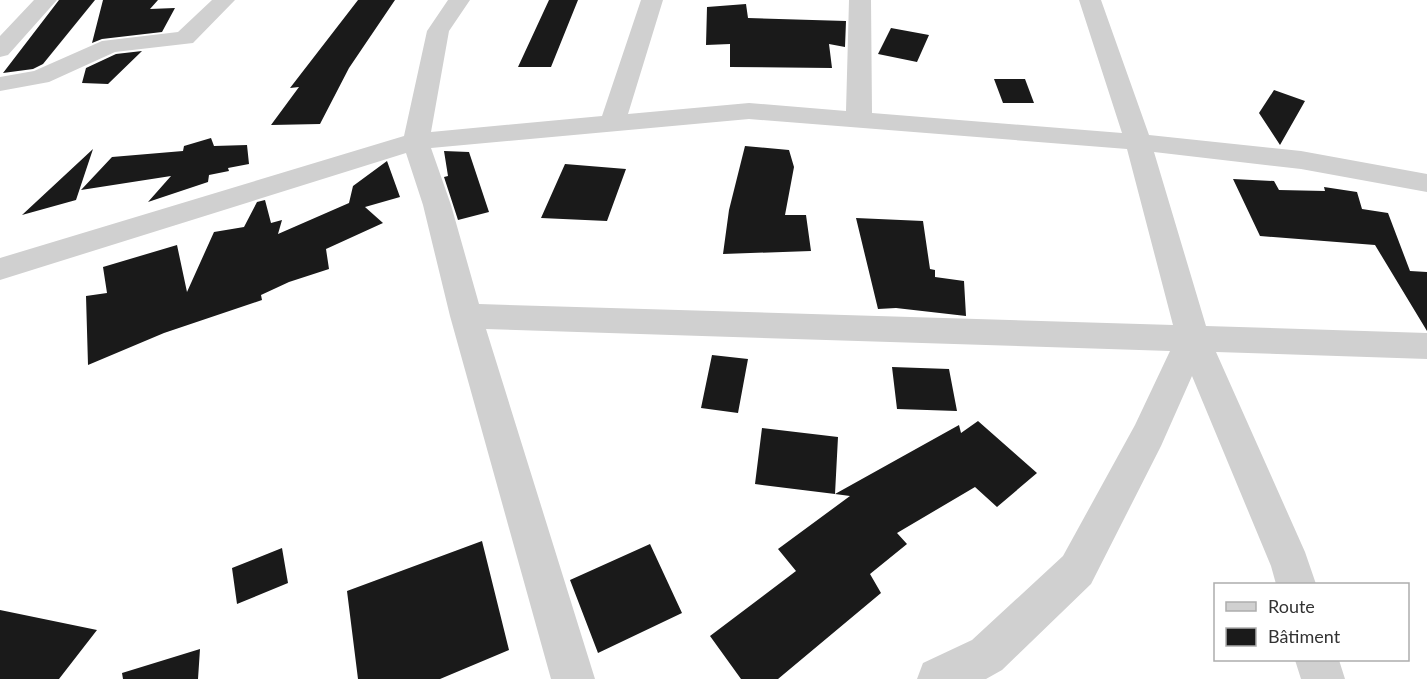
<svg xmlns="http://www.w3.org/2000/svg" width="1427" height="679" viewBox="0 0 1427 679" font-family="Lato,sans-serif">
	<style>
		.building { fill: #1a1a1a }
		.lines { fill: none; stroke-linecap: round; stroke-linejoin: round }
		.street { fill: #d0d0d0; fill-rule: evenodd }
	</style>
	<rect width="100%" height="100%" fill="#fff"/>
	<path class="building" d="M59,0H95L43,64L33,69L3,73Z
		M103,0H158L150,9L175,8L162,32L102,39L92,43Z
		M358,0H395L349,68L320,124L271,125L299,87L290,88Z
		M549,0H578L551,67H518Z
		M746,4L748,18L846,21L845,47L829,44L832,68L730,67V44L706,45L707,7Z
		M891,28L929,35L917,62L878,54Z
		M142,51L108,84L82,83L86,68L116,54Z
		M994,79H1025L1034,103H1003Z
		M1274,90L1305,101L1280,145L1259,113Z
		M211,138L214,146L247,145L249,164L228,168L229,171L209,175L208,182L148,202L171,176L81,190L112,157L183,151L184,146Z
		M745,146L789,150L794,167L785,215H806L811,251L723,254L729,210Z
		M93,149L76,200L22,215Z
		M444,151L469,152L489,212L458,220L444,177L448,176Z
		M387,161L400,197L365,207L383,223L326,249L329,269L289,282L261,295L262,300L164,333L88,365L86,296L107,293L103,267L177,245L187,292L214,232L244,227L257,202L265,200L271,223L282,220L278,234L349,203L353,186Z
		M565,164L626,169L607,221L541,218Z
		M1233,179L1274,181L1279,190L1325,191L1324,187L1357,192L1362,209L1388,213L1410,271L1427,272V331L1375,245L1260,236Z
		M856,218L923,221L930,269L935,270V277L964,281L966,316L896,308L878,309Z
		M712,355L748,359L738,413L701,408Z
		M892,367L949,369L957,411L897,409Z
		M978,421L1037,473L997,507L975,487L897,533L907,544L870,574L881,593L778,679H741L710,636L796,571L778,549L850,496L835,494L959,425L961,433Z
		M762,428L838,437L835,494L755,484Z
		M482,541L509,650L440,679H358L347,591Z
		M650,544L682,613L598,653L570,580Z
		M282,548L288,583L237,604L232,568Z
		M0,610L97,630L59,679H0Z
		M200,649L198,679H123L122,673Z"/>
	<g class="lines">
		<path class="street" d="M34,0H57L8,55L0,57V36Z
			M212,0H235L193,43L115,52L49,82L0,91V77L34,71L102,41L178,32Z
			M448,0H470L449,31L431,132L602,116L641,0H663L628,114L749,103L846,111L849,0H871L872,113L1122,133L1079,0H1101L1149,135L1301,151L1427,174V192L1301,169L1154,152L1206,326L1427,333V359L1216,352L1305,552L1316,584H1276L1271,566L1192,376L1161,446L1091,584L1002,670L986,679H917L923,663L972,640L1063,556L1135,425L1170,351L486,329L595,679H551L450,316L423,205L406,153L0,280V258L404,136L427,31ZM749,119L1127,149L1173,325L479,304L451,205L431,148Z
			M1295,660H1339L1345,679H1301Z"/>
	</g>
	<rect x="1214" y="583" width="195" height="78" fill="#ffffff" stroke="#adadad" stroke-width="1.5"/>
	<rect x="1226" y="602" width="30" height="9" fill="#d0d0d0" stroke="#adadad" stroke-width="1.5"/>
	<text x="1268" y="613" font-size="18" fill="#333333">Route</text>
	<rect x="1226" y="628" width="30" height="18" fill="#1a1a1a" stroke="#adadad" stroke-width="1.5"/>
	<text x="1268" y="643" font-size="18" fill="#333333">Bâtiment</text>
</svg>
